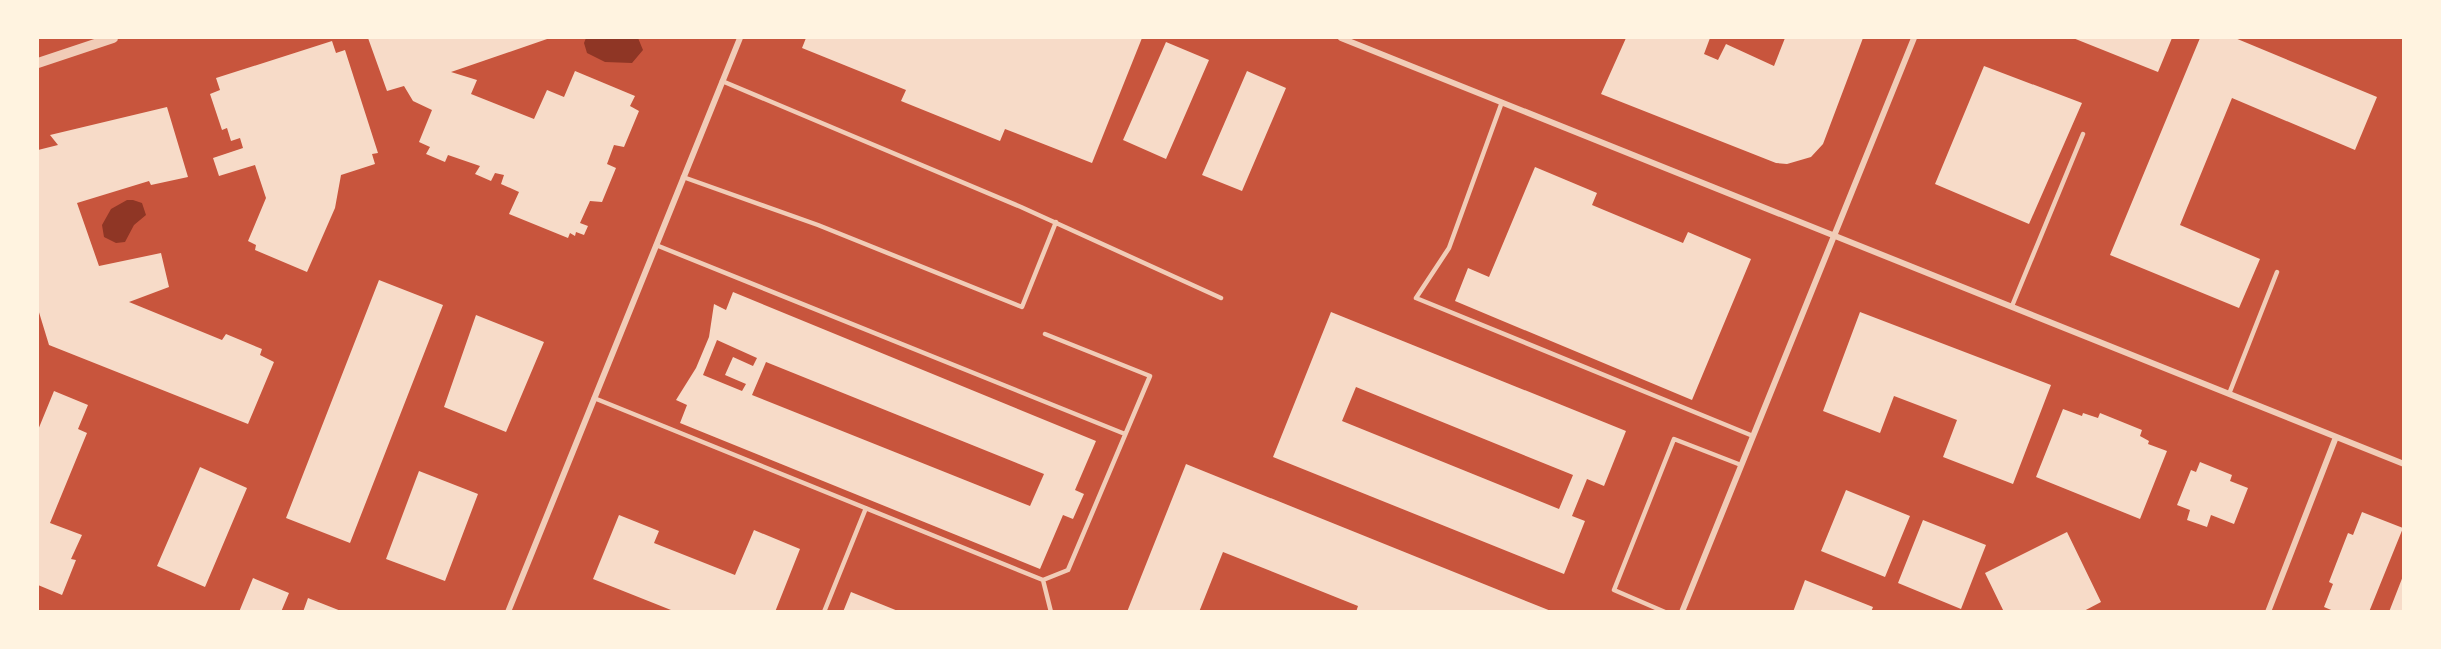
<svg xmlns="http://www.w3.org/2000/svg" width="2441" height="649" viewBox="0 0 2441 649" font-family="Overpass,sans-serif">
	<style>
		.water { fill: #8f3625 }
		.building { fill: #f7dbc8; fill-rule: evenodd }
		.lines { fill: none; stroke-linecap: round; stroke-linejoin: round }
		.service { stroke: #f1ccb7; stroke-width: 4.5 }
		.minor { stroke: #f1ccb7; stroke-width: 6 }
		.tertiary { stroke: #f1ccb7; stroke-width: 10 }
	</style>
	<rect width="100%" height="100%" fill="#c8553d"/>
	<path class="water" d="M586,38H638L643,50L632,63L605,62L587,53L584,43Z
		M127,200H133L142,203L146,215L134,225L125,242L116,243L104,237L102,225L111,209Z"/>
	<path class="building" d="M368,38H550L451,72L477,80L471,94L534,119L547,90L564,97L575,71L635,96L630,106L639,111L624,147L614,145L607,164L616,168L602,202L590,201L580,223L588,226L584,235L576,232L575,236L570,233L568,238L509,214L519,192L501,184L504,175L495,173L491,181L475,174L480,166L448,155L445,162L426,154L430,147L419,142L432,110L413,101L404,86L387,91Z
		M806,38H1142L1092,163L1005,129L1000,141L901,101L906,90L802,48Z
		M1626,38H1710L1704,54L1718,60L1726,44L1774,66L1785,38H1863L1823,144L1811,157L1787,164L1776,163L1601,94Z
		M2073,38H2172L2158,72Z
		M2200,38H2235L2377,97L2355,150L2232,98L2180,225L2260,259L2239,308L2110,255Z
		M332,41L336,53L345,50L378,153L372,154L375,164L341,175L335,208L307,272L255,250L256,245L248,241L266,198L255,165L219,176L213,158L243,148L240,138L231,141L227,128L222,130L210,94L220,90L216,78Z
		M1166,42L1209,60L1166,159L1123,140Z
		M1984,66L2082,103L2029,224L1935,184Z
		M1247,71L1286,88L1242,191L1202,175Z
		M167,107L188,177L151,185L149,181L77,203L99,266L161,253L169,287L129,302L222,340L226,334L262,349L260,355L274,362L248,424L49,345L38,309V150L58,145L50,135Z
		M1535,167L1597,193L1592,205L1683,243L1688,232L1751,259L1692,400L1455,301L1468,268L1489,277Z
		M379,280L443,305L350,543L286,518Z
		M733,292L1096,441L1075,490L1084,494L1073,519L1063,515L1040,569L680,423L687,405L676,400L696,368L709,337L714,304L726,310ZM717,340L757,358L753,366L733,357L725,375L746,384L742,391L703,375ZM766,362L1044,474L1030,506L752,395Z
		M1331,312L1626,431L1604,486L1587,479L1572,516L1585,521L1564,574L1273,457ZM1356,387L1573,475L1559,509L1342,421Z
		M1860,312L2051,385L2013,484L1943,457L1957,420L1894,396L1880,433L1823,411Z
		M476,315L544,342L506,432L444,407Z
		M54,391L88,405L78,429L87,433L50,523L82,535L71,559L76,560L62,595L38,585V430Z
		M2063,409L2082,416L2083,413L2098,418L2100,413L2142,430L2140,436L2149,441L2148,444L2167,451L2140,519L2036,477Z
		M2200,462L2232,475L2230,481L2248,488L2234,524L2211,515L2207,527L2187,520L2190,510L2177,505L2191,470L2196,472Z
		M1186,464L1551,611V612H1356L1358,606L1223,552L1199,612H1127Z
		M200,467L247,488L205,587L157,566Z
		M419,471L478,494L445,581L386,559Z
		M1846,490L1910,516L1885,577L1821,551Z
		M2362,512L2403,528L2369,612H2336L2324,607L2333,584L2329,582L2348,533L2353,535Z
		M619,515L659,531L654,543L735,575L754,530L800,549L775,612H676L593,579Z
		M1923,520L1986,545L1961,609L1898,583Z
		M2067,532L2101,602L2082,612H2004L1985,573Z
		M2403,576L2404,612H2389Z
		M253,578L289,593L281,612H239Z
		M1805,580L1873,607L1871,612H1793Z
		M851,592L898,611V612H843Z
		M308,598L341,611V612H303Z"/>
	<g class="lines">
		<path class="service" d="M722,81L1021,207L1221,298
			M1502,102L1449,248L1416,298L1753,436
			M683,177L818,225L1022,307L1056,222
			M656,245L1125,434
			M2012,306L2083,134
			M2229,394L2277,272
			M594,398L1043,580L1068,570L1150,376L1045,334
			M1043,580L1051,612
			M824,612L866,508
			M1665,612L1614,590L1674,439L1741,465"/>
		<path class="minor" d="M1341,38L2404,464
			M508,612L740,38
			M1682,612L1914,38
			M2268,612L2336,437"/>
		<path class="tertiary" d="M38,63L113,38"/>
	</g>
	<rect width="2441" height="649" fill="none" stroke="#fff3e0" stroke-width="78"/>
</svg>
